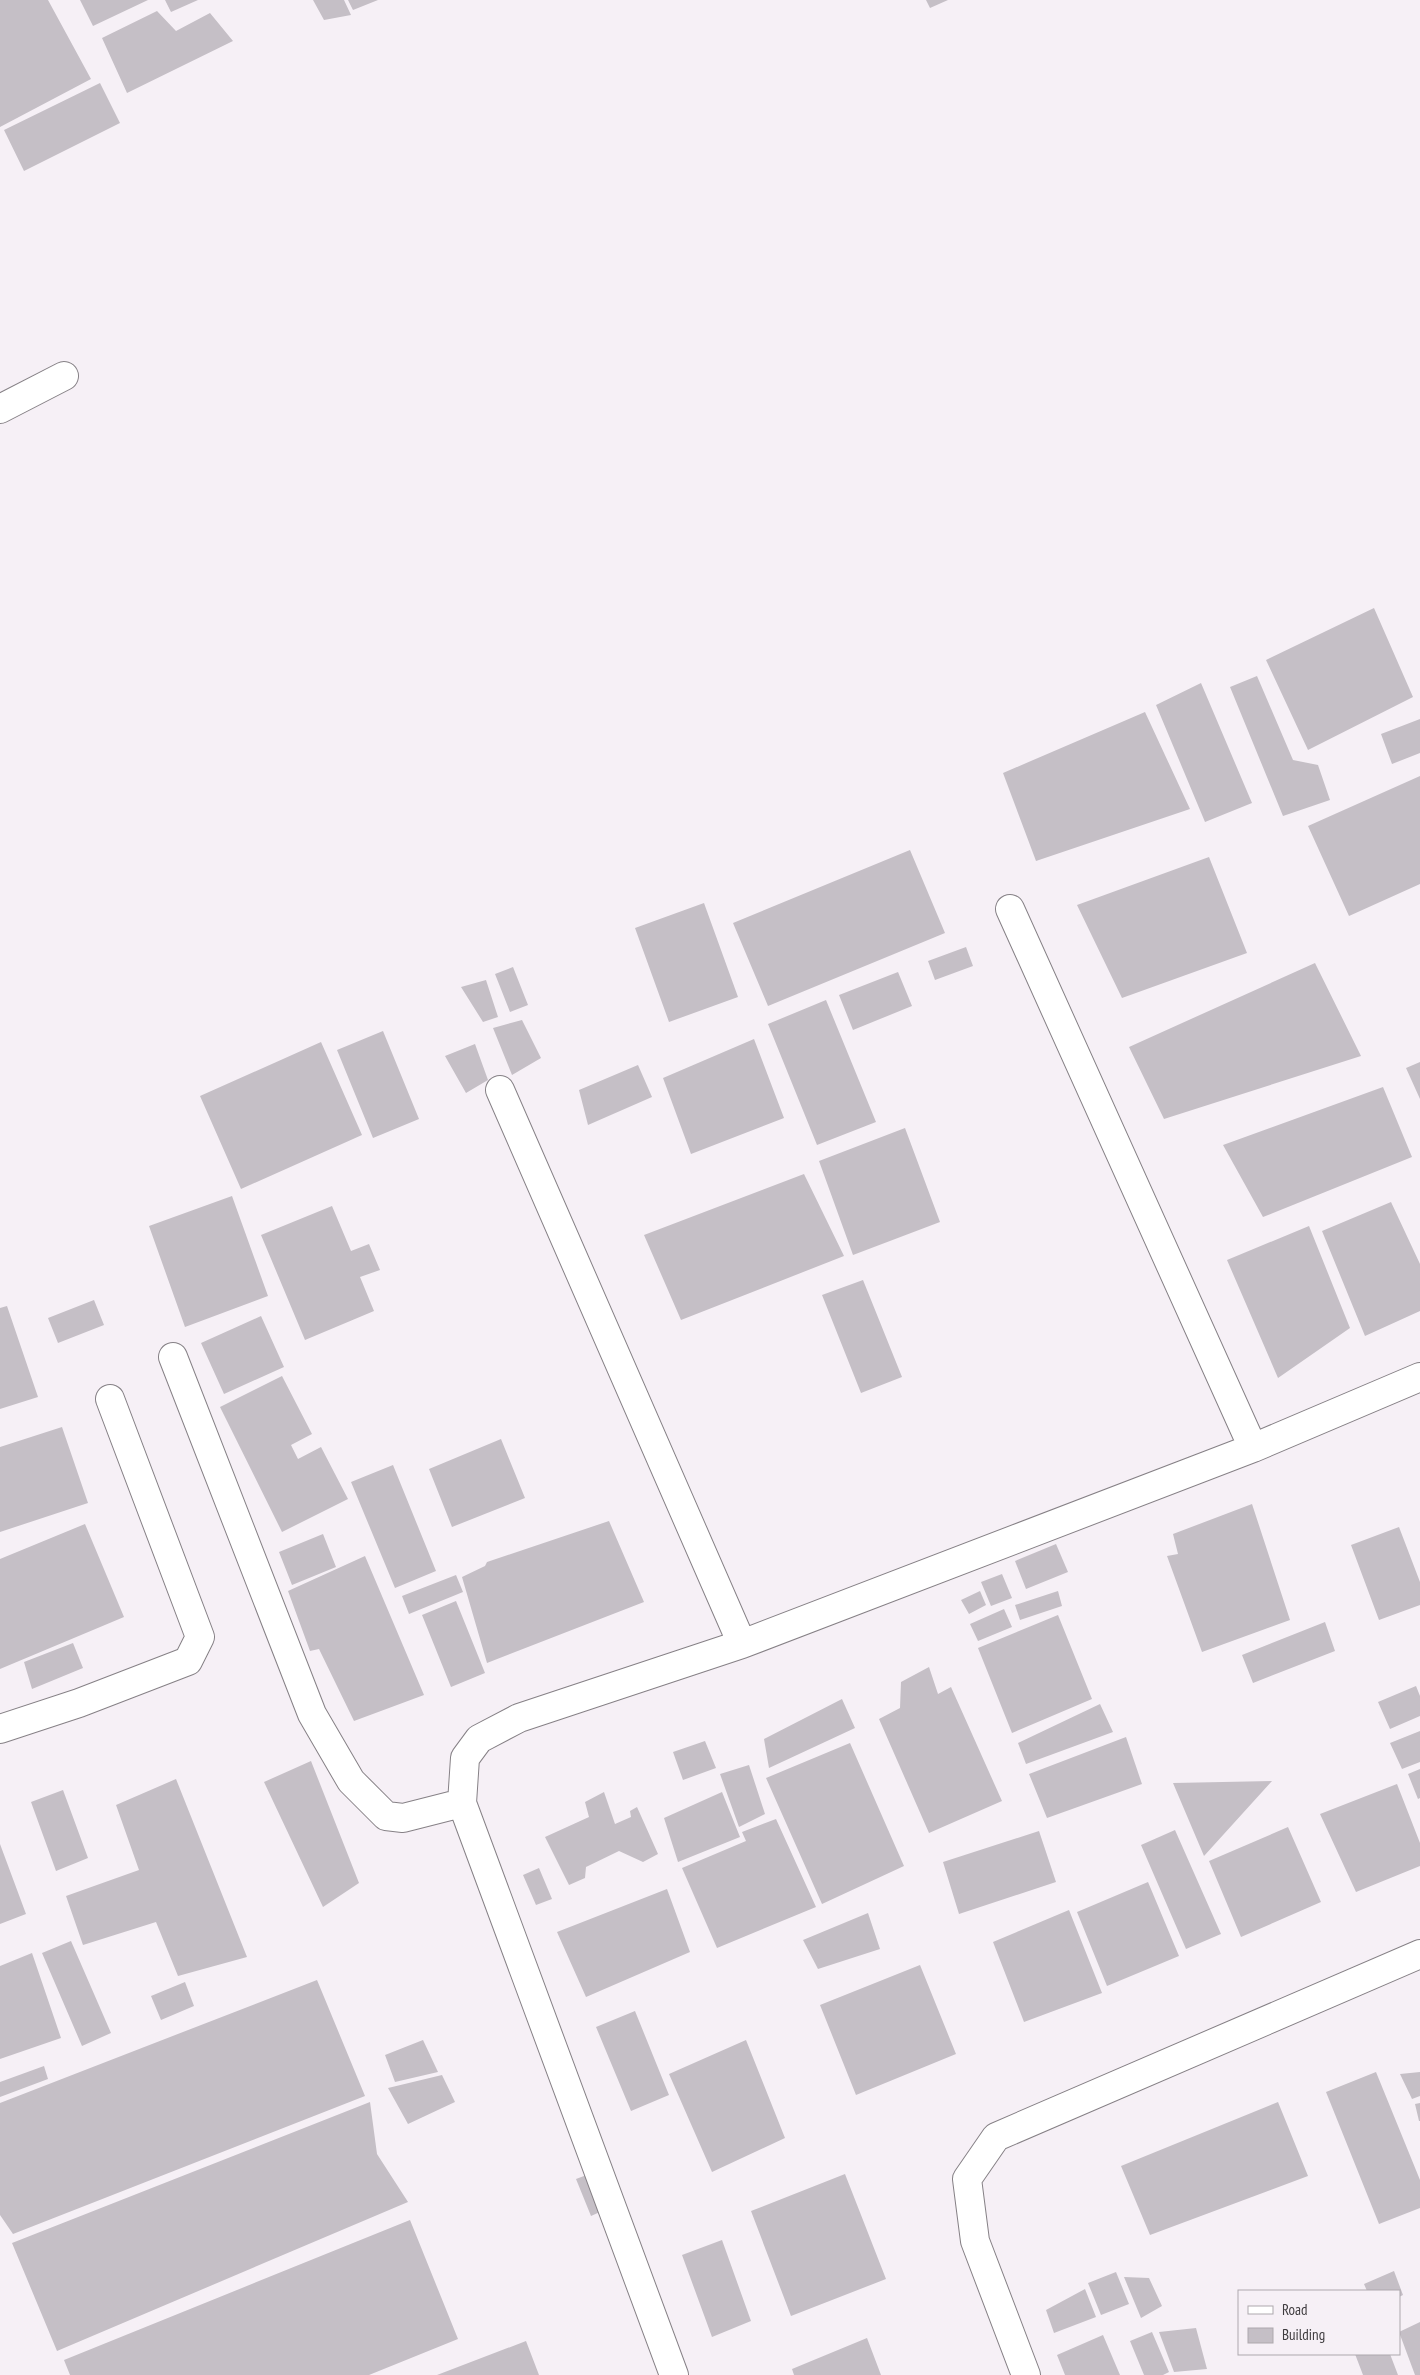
<svg xmlns="http://www.w3.org/2000/svg" width="1420" height="2375" viewBox="0 0 1420 2375" font-family="'PT Sans Narrow',sans-serif">
	<style>
		.building { fill: #c5bfc6 }
		.lines { fill: none; stroke-linecap: round; stroke-linejoin: round }
		.minor-casing { stroke: #868186; stroke-width: 30 }
		.minor { stroke: #fff; stroke-width: 28 }
	</style>
	<rect width="100%" height="100%" fill="#f6f0f6"/>
	<path class="building" d="M0,0H48L91,79L0,127Z
		M80,0H148L93,26Z
		M165,0H198L171,12Z
		M313,0H344L351,15L324,20Z
		M348,0H378L353,10Z
		M926,0H948L930,8Z
		M157,11L176,31L210,13L233,41L127,93L102,38Z
		M100,83L120,123L24,171L4,130Z
		M1374,608L1413,697L1308,750L1266,660Z
		M1257,676L1293,760L1318,765L1330,800L1283,816L1230,687Z
		M1201,683L1252,803L1205,822L1156,705Z
		M1145,712L1190,809L1036,861L1003,773Z
		M1420,719V753L1392,764L1381,734Z
		M1420,776V884L1349,916L1308,826Z
		M910,850L945,933L768,1006L733,923Z
		M1209,857L1247,953L1122,998L1077,905Z
		M704,903L738,997L669,1022L635,928Z
		M966,947L973,966L935,980L928,961Z
		M1315,963L1361,1056L1164,1119L1129,1047Z
		M513,967L528,1005L510,1012L495,974Z
		M898,972L912,1006L853,1030L839,995Z
		M486,980L498,1017L483,1022L461,987Z
		M826,1000L876,1122L817,1145L768,1024Z
		M522,1020L541,1058L512,1075L493,1028Z
		M383,1031L419,1119L373,1138L337,1050Z
		M754,1039L784,1118L691,1154L663,1078Z
		M321,1042L362,1135L241,1189L200,1096Z
		M475,1044L488,1080L466,1093L445,1056Z
		M1420,1062V1099L1406,1068Z
		M638,1065L652,1097L588,1125L579,1090Z
		M1383,1087L1412,1157L1263,1217L1223,1145Z
		M905,1128L940,1222L853,1255L819,1161Z
		M804,1174L844,1256L681,1320L644,1235Z
		M232,1196L268,1296L185,1327L149,1226Z
		M1391,1202L1420,1264V1311L1365,1336L1322,1231Z
		M332,1206L351,1251L369,1244L380,1270L360,1277L374,1311L305,1340L261,1235Z
		M1309,1226L1350,1328L1278,1378L1227,1260Z
		M863,1280L902,1377L861,1393L822,1295Z
		M94,1300L104,1325L58,1343L48,1318Z
		M7,1306L38,1397L0,1409V1308Z
		M261,1316L284,1367L224,1394L201,1343Z
		M282,1376L312,1434L291,1445L298,1459L321,1447L348,1499L282,1532L220,1407Z
		M62,1427L88,1503L0,1532V1447Z
		M501,1439L525,1498L452,1527L429,1469Z
		M393,1465L436,1571L395,1588L351,1482Z
		M1252,1504L1290,1620L1202,1652L1167,1556L1178,1554L1173,1534Z
		M609,1521L644,1602L487,1663L462,1577L485,1566L487,1562Z
		M85,1524L124,1617L0,1669V1559Z
		M1399,1527L1420,1582V1605L1379,1620L1351,1545Z
		M323,1534L336,1567L292,1585L279,1552Z
		M1056,1544L1068,1572L1026,1589L1015,1561Z
		M365,1556L424,1695L354,1721L319,1649L310,1651L288,1591Z
		M1002,1574L1012,1598L991,1606L981,1582Z
		M456,1575L463,1592L409,1614L402,1596Z
		M980,1591L986,1605L969,1614L961,1600Z
		M1058,1591L1062,1606L1020,1620L1015,1605Z
		M456,1601L485,1673L451,1687L422,1615Z
		M1004,1609L1012,1627L978,1641L970,1624Z
		M1058,1615L1092,1699L1012,1733L978,1648Z
		M1325,1622L1335,1651L1253,1683L1242,1655Z
		M73,1643L83,1668L32,1689L24,1662Z
		M929,1667L938,1694L951,1687L1002,1801L929,1833L879,1719L900,1708L901,1682Z
		M1416,1686L1420,1696V1716L1390,1729L1378,1702Z
		M842,1699L855,1728L769,1768L764,1739Z
		M1100,1704L1113,1732L1026,1764L1018,1743Z
		M1420,1731V1762L1402,1769L1390,1743Z
		M1126,1737L1142,1784L1047,1818L1029,1774Z
		M705,1741L716,1768L683,1780L673,1752Z
		M850,1743L904,1866L822,1904L766,1778Z
		M311,1761L359,1883L323,1907L264,1782Z
		M749,1765L765,1814L739,1827L720,1774Z
		M1420,1769V1798L1418,1799L1408,1774Z
		M176,1779L247,1957L178,1976L156,1922L83,1945L66,1896L139,1870L116,1805Z
		M1272,1781L1204,1856L1173,1783Z
		M1397,1784L1420,1843V1866L1356,1892L1320,1814Z
		M63,1790L88,1858L56,1871L31,1802Z
		M604,1792L615,1824L631,1817L630,1811L637,1807L658,1854L643,1862L619,1851L586,1867L585,1878L569,1885L545,1837L589,1817L585,1802Z
		M722,1792L740,1837L678,1862L664,1818Z
		M776,1819L816,1907L717,1948L682,1868L746,1841L742,1832Z
		M1288,1827L1321,1902L1241,1937L1209,1861Z
		M1175,1830L1221,1934L1186,1949L1141,1845Z
		M1039,1831L1056,1882L959,1914L943,1862Z
		M0,1844L26,1914L0,1924Z
		M539,1868L552,1899L536,1905L523,1875Z
		M1148,1882L1179,1956L1107,1986L1077,1912Z
		M667,1889L690,1952L586,1997L557,1932Z
		M1069,1910L1102,1993L1024,2022L993,1942Z
		M868,1913L880,1949L818,1969L803,1940Z
		M71,1941L111,2033L82,2046L42,1953Z
		M32,1953L61,2038L0,2059V1966Z
		M920,1965L956,2054L856,2095L820,2005Z
		M317,1980L365,2096L13,2234L0,2215V2103Z
		M185,1982L194,2006L161,2020L151,1996Z
		M635,2011L669,2095L631,2111L596,2027Z
		M423,2040L438,2072L395,2082L385,2055Z
		M746,2040L785,2138L712,2172L669,2074Z
		M44,2066L48,2079L0,2097V2082Z
		M1376,2072L1420,2180V2208L1379,2224L1326,2092Z
		M1420,2072V2096L1412,2099L1400,2074Z
		M442,2075L455,2102L408,2124L388,2088Z
		M370,2102L377,2154L408,2202L57,2351L12,2243Z
		M1278,2102L1308,2176L1150,2235L1121,2166Z
		M1420,2103V2121H1419L1415,2104Z
		M600,2170L609,2208L591,2216L576,2179Z
		M845,2174L886,2279L791,2316L751,2211Z
		M410,2220L458,2339L369,2375H70L64,2360Z
		M722,2240L751,2321L712,2337L682,2255Z
		M1394,2271L1403,2295L1399,2297V2291H1367L1364,2284Z
		M1116,2272L1129,2304L1101,2315L1088,2283Z
		M1124,2277L1149,2278L1162,2306L1141,2318Z
		M1085,2289L1096,2317L1054,2333L1046,2310Z
		M1420,2322V2375H1415L1399,2332Z
		M1196,2328L1207,2369L1174,2372L1159,2332Z
		M1152,2332L1169,2372L1163,2375H1144L1130,2341Z
		M1103,2335L1120,2375H1065L1057,2355Z
		M867,2338L881,2375H794L792,2369Z
		M526,2341L539,2375H437Z
		M1355,2354H1390L1398,2375H1363Z"/>
	<g class="lines">
		<g class="minor-casing">
			<path id="minor" d="M0,409L64,376
				M1010,909L1253,1448
				M500,1090L742,1644
				M173,1357L312,1714L351,1781L386,1816L403,1818L462,1803
				M0,1729L79,1703L188,1661L200,1637L110,1399
				M674,2375L462,1803L465,1758L479,1739L519,1718L742,1644L1253,1448L1420,1377
				M1026,2375L975,2241L967,2179L996,2137L1420,1954"/>
		</g>
		<use href="#minor" class="minor"/>
	</g>
	<rect x="1238" y="2290" width="162" height="65" fill="#f6f0f6" stroke="#ada8ad"/>
	<rect x="1248" y="2306" width="25" height="8" fill="#ffffff" stroke="#ada8ad"/>
	<text x="1282" y="2315" font-size="15" fill="#3f3c3f">Road</text>
	<rect x="1248" y="2328" width="25" height="15" fill="#c5bfc6" stroke="#ada8ad"/>
	<text x="1282" y="2340" font-size="15" fill="#3f3c3f">Building</text>
</svg>
